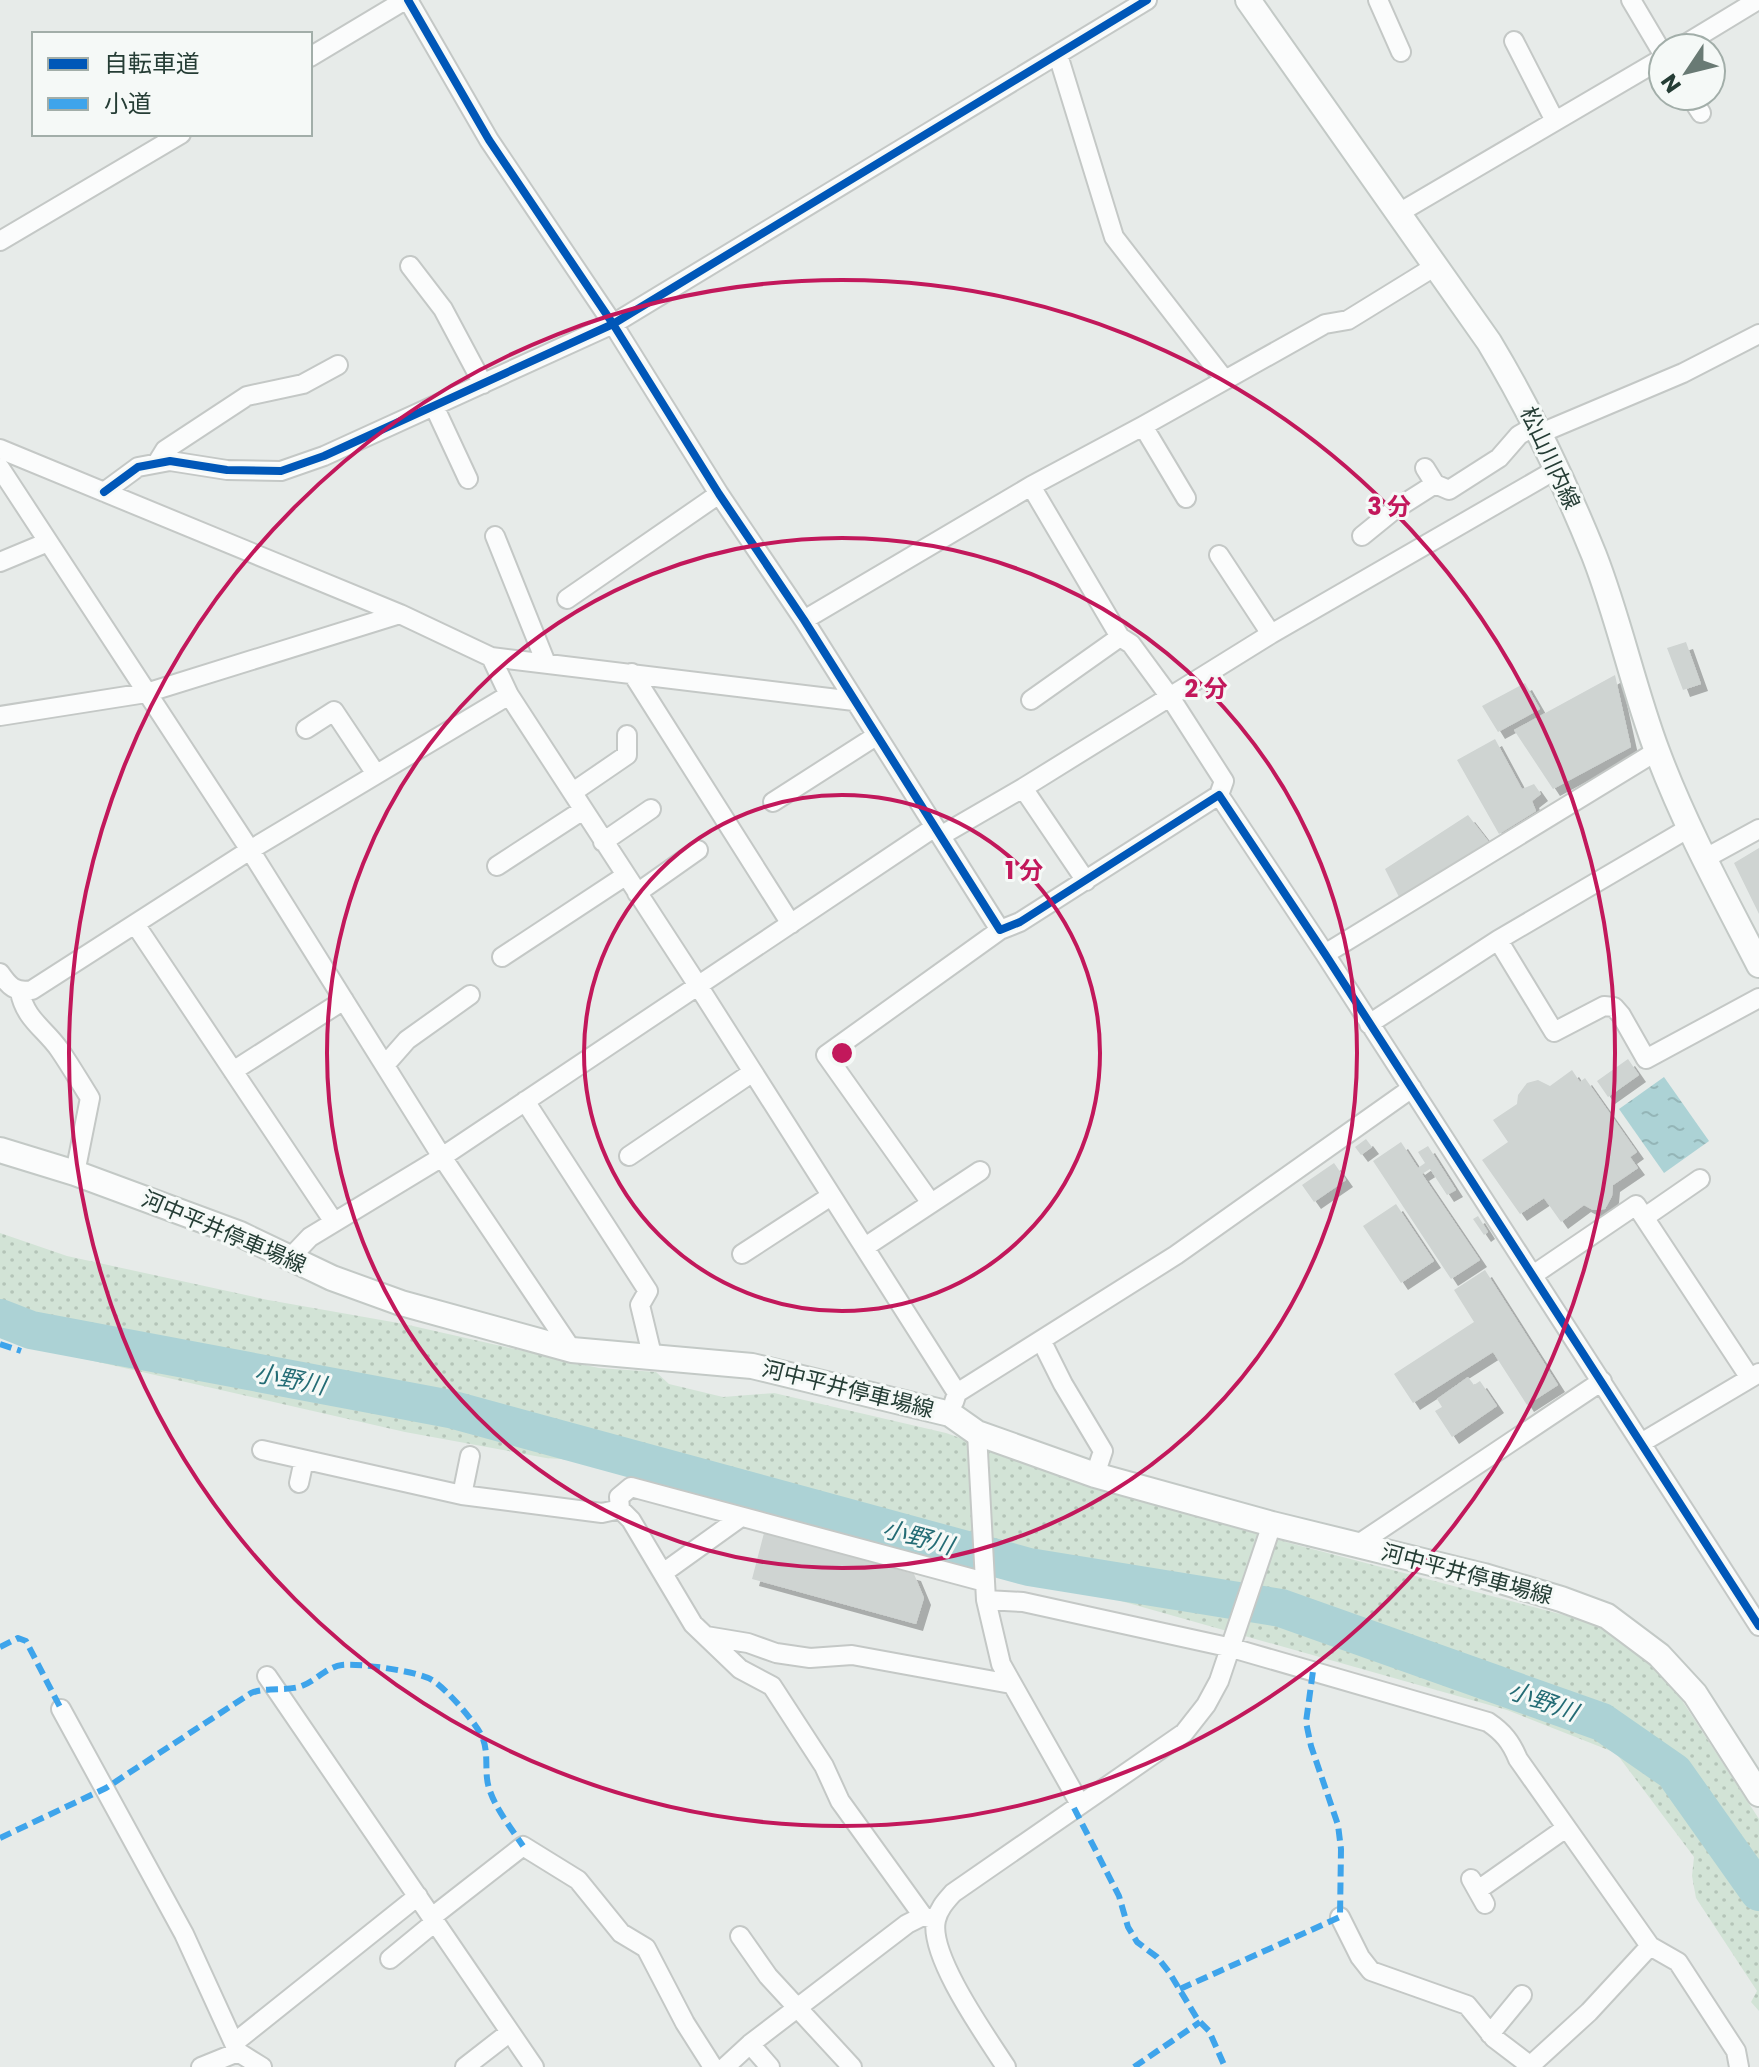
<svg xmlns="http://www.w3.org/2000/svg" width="1759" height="2067" viewBox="0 0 1759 2067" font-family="Poppins,'Noto Sans JP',sans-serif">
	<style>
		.grass { fill: url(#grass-dots) }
		.water { fill: url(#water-ripples) }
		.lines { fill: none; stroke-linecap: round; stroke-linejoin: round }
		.river { stroke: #acd2d5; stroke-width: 38 }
		.building { fill: #cfd4d2; filter: url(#shadow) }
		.street-casing { stroke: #c4c8c6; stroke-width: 22 }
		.secondary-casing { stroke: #c3c9c6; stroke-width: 28 }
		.street { stroke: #fbfcfc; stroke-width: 18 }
		.secondary { stroke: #fbfcfc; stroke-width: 24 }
		.quiet { stroke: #3ea4eb; stroke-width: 6; stroke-dasharray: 12 6; stroke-linecap: butt }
		.cycleway-casing { stroke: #f5f9f7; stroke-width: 13 }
		.cycleway { stroke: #0057b8; stroke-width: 8 }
		.ring { fill: none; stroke: #c2185b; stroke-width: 4 }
		.labels { text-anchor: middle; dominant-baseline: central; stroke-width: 6; stroke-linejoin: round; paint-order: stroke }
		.street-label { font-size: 22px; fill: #253d35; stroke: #f5f9f7 }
		.water-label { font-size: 24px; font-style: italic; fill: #246c75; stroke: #f5f9f7 }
		.centre { fill: #c2185b; stroke: #f5f9f7; stroke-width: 4 }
		.ring-label { font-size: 24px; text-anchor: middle; font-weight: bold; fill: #c2185b; stroke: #f5f9f7; stroke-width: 6; stroke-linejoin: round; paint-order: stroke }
	</style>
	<defs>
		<pattern id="grass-dots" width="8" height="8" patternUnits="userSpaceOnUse" patternTransform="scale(2)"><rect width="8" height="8" fill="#d2e3d6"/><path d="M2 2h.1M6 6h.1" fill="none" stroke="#b4c4b8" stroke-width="1.8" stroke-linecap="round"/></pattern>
		<pattern id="water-ripples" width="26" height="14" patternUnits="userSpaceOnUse" patternTransform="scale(2)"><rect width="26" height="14" fill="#acd2d5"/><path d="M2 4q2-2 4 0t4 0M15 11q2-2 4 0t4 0" fill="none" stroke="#94b5b7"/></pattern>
		<filter id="shadow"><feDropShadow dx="7" dy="7" stdDeviation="0" flood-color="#0004"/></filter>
	</defs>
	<rect width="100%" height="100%" fill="#e7ebe9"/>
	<path class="grass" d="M0,1233L67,1256L268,1300L404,1324L599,1368L656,1372L669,1384L723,1397L774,1393L946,1433L1140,1501L1297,1545L1598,1624L1631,1645L1672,1685L1759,1819V2011L1751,2002L1757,1991L1696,1898L1692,1876L1694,1857L1616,1753L1507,1710L997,1566L818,1521L619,1463L546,1458L405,1432L54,1352L25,1336L0,1329Z"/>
	<path class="water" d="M1664,1077L1709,1141L1664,1173L1619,1109Z"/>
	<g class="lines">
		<path class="river" d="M0,1318L31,1330L450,1409L1029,1567L1281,1608L1602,1722L1674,1772L1759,1892"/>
	</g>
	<path class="building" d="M1686,642L1701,684L1683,690L1667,648Z
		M1615,675L1631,747L1553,789L1514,730Z
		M1525,683L1540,709L1498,732L1482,706Z
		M1495,739L1522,789L1534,784L1541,794L1532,801L1536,811L1499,834L1457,760Z
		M1468,815L1492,846L1400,899L1385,869Z
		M1759,848V914L1734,863Z
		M1628,1059L1639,1075L1608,1097L1597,1081Z
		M1572,1070L1580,1082L1585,1078L1637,1152L1630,1157L1638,1168L1613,1185L1612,1196L1605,1209L1593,1210L1584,1205L1561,1222L1544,1198L1520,1214L1482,1160L1508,1142L1493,1120L1517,1104L1518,1095L1527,1083L1538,1080L1550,1086Z
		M1366,1139L1372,1147L1361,1155L1355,1147Z
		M1401,1142L1418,1168L1425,1163L1418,1152L1428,1146L1456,1190L1447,1195L1430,1169L1422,1174L1480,1260L1451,1279L1373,1161Z
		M1334,1163L1346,1180L1314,1202L1302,1185Z
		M1396,1204L1434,1261L1401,1283L1363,1226Z
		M1478,1216L1488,1232L1484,1235L1473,1219Z
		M1485,1270L1558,1385L1527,1405L1493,1352L1413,1403L1394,1374L1474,1322L1454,1290Z
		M1468,1377L1474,1385L1480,1381L1497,1406L1452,1437L1435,1411L1442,1407L1437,1399Z
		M764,1533L914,1574L924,1598L916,1624L752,1579Z"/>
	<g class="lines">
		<g class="street-casing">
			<path id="street" d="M408,0L489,140L613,324L719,494L804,620L1000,930L1020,922L1219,795L1325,954L1759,1626
				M1378,0L1401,52
				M1631,0L1663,54
				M1514,41L1555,121
				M1679,48L1758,0
				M1058,55L1114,237L1224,379
				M310,57L405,0
				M1690,96L1701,113
				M1397,214L1663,58
				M0,241L181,134
				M410,266L443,309L483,384
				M434,406L468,479
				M1143,426L1186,498
				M1541,433L1683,373L1759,334
				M0,449L400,614L491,657L854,701
				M157,463L165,450L247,396L303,384L338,365
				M0,468L250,850L442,1157L572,1350
				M1425,468L1435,484L1449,490L1499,458L1519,435L1537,425
				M1031,486L1120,637L1131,644L1170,697L1224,781L1219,795
				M104,492L138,467L170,461L227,470L281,471L324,456L613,324L1147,0
				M495,536L546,663
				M1362,536L1394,510L1435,484
				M1219,555L1271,634
				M0,562L48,542
				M567,599L719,494
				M804,620L1031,486L1143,426L1325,324L1348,320L1434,267
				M491,657L509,695L697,984L957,1393
				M632,673L791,924
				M1031,700L1120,637
				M0,716L146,693L400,614
				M306,729L334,711L376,774
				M1023,788L1086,881
				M573,792L627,755V735
				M773,802L876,736
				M942,835L1023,788L1271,634L1557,469
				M603,842L651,809
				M1704,859L1759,829
				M497,866L583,810
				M637,893L698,850
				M135,924L334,1222
				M1498,940L1689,828
				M1325,954L1657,751
				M502,957L625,876
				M0,973C9,986 15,993 32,990L250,850L509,695
				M20,992C25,1019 45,1029 59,1049C70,1065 80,1082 90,1098L75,1173
				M1369,1024L1498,940L1554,1032L1604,1006L1614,1007L1621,1015L1646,1059L1759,998
				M385,1065L407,1040L470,995
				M233,1071L344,1000
				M525,1101L648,1291L640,1305L653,1359
				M629,1156L753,1072
				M931,1203L826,1055L1000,930
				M1645,1217L1700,1179
				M865,1247L980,1171
				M742,1254L831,1196
				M290,1258L310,1237L442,1157L935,827
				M1533,1275L1636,1205L1750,1378
				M1041,1340L1063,1384L1103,1451L1095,1475
				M954,1402L957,1393L1176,1255L1412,1088
				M977,1433L986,1600L1001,1664L1080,1804
				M1641,1443L1759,1373
				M262,1450L462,1495L602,1513L620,1509L631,1520L693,1624L740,1669L772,1686L824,1766L840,1801L923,1916L936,1920
				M299,1483L304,1460
				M462,1495L470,1456
				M620,1509L619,1497L631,1487L985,1582
				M1357,1545L1602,1381
				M663,1573L741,1517
				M986,1600L1023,1602L1232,1648L1488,1722C1503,1732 1511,1742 1518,1759L1650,1946L1678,1962L1736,2051L1739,2067
				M706,1636L748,1643L776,1653L810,1658L852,1655L1011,1684
				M267,1676L534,2067
				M61,1709L184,1934L238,2052L262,2067
				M1471,1879L1485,1904
				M1478,1890L1566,1828
				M432,1917L523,1846L578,1880L621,1933L646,1948L685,2023L713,2067
				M1340,1917L1360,1957L1371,1971L1467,2005L1494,2038L1532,2067
				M740,1936L768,1976L852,2067
				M390,1959L435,1922
				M1490,2034L1522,1995
				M234,2043L418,1896
				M750,2044L770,2067
				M1531,2065L1589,2012L1650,1946
				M201,2067L238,2052
				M465,2067L510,2032
				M725,2067L750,2044L907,1924L923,1916
				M1006,2067C986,2036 928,1955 936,1920C939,1908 946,1901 953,1893L1184,1733L1206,1705L1219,1681L1272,1524"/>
		</g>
		<g class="secondary-casing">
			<path id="secondary" d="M1248,0L1489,342C1530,410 1564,481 1594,555C1619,619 1633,687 1657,751C1685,826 1723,895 1759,965
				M0,1150L75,1173L240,1234L332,1278L401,1303L572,1350L752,1366L950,1414L977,1433L1095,1475L1272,1524L1484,1576L1561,1599L1607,1616L1659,1655L1695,1694L1759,1794"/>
		</g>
		<use href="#street" class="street"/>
		<use href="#secondary" class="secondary"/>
		<path class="quiet" d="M0,1344L21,1351
			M0,1647L18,1638L26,1641L61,1709
			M1074,1808L1119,1896L1128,1927L1137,1942L1157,1957L1169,1972L1198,2020L1209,2031L1225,2067
			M0,1838L106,1788L251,1693C267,1687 282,1691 299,1687C315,1682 326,1667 342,1665C358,1663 418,1671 432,1680C445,1687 479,1726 483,1739C489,1755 484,1773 489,1788C495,1808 511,1828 523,1846
			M1180,1989L1340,1917L1341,1849L1338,1825L1311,1746L1306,1722L1313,1671
			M1134,2067L1200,2022"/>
		<g class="cycleway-casing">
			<path id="cycleway" d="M408,0L489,140L613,324L719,494L804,620L1000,930L1020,922L1219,795L1325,954L1759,1626
				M104,492L138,467L170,461L227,470L281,471L324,456L613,324L1147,0"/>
		</g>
		<use href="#cycleway" class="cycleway"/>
	</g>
	<g class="ring">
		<circle cx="842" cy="1053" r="258"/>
		<circle cx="842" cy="1053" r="515"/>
		<circle cx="842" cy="1053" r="773"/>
	</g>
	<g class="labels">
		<g class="street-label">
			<text transform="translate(1550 458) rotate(65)">松山川内線</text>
			<text transform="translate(224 1232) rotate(23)">河中平井停車場線</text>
			<text transform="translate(848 1389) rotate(14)">河中平井停車場線</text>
			<text transform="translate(1467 1574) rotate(15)">河中平井停車場線</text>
		</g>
		<g class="water-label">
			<text transform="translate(290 1379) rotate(11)">小野川</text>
			<text transform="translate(918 1537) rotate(15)">小野川</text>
			<text transform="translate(1543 1701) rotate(20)">小野川</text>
		</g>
	</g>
	<circle cx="842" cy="1053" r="12" class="centre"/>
	<g class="ring-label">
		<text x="1389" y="515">3 分</text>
		<text x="1206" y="697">2 分</text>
		<text x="1024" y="879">1 分</text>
	</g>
	<rect x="32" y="32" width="280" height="104" fill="#f5f9f7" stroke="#a2aea9" stroke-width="2"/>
	<rect x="48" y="58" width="40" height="12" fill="#0057b8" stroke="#a2aea9" stroke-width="2"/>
	<text x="104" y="72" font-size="24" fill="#253d35">自転車道</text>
	<rect x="48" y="98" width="40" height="12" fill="#3ea4eb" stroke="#a2aea9" stroke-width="2"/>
	<text x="104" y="112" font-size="24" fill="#253d35">小道</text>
	<g transform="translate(1687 72) rotate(235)"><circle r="38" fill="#f5f9f7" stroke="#a2aea9" stroke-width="2"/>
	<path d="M0-6L14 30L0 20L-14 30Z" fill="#697a74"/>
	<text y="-12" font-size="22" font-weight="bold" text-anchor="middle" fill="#253d35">N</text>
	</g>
</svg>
